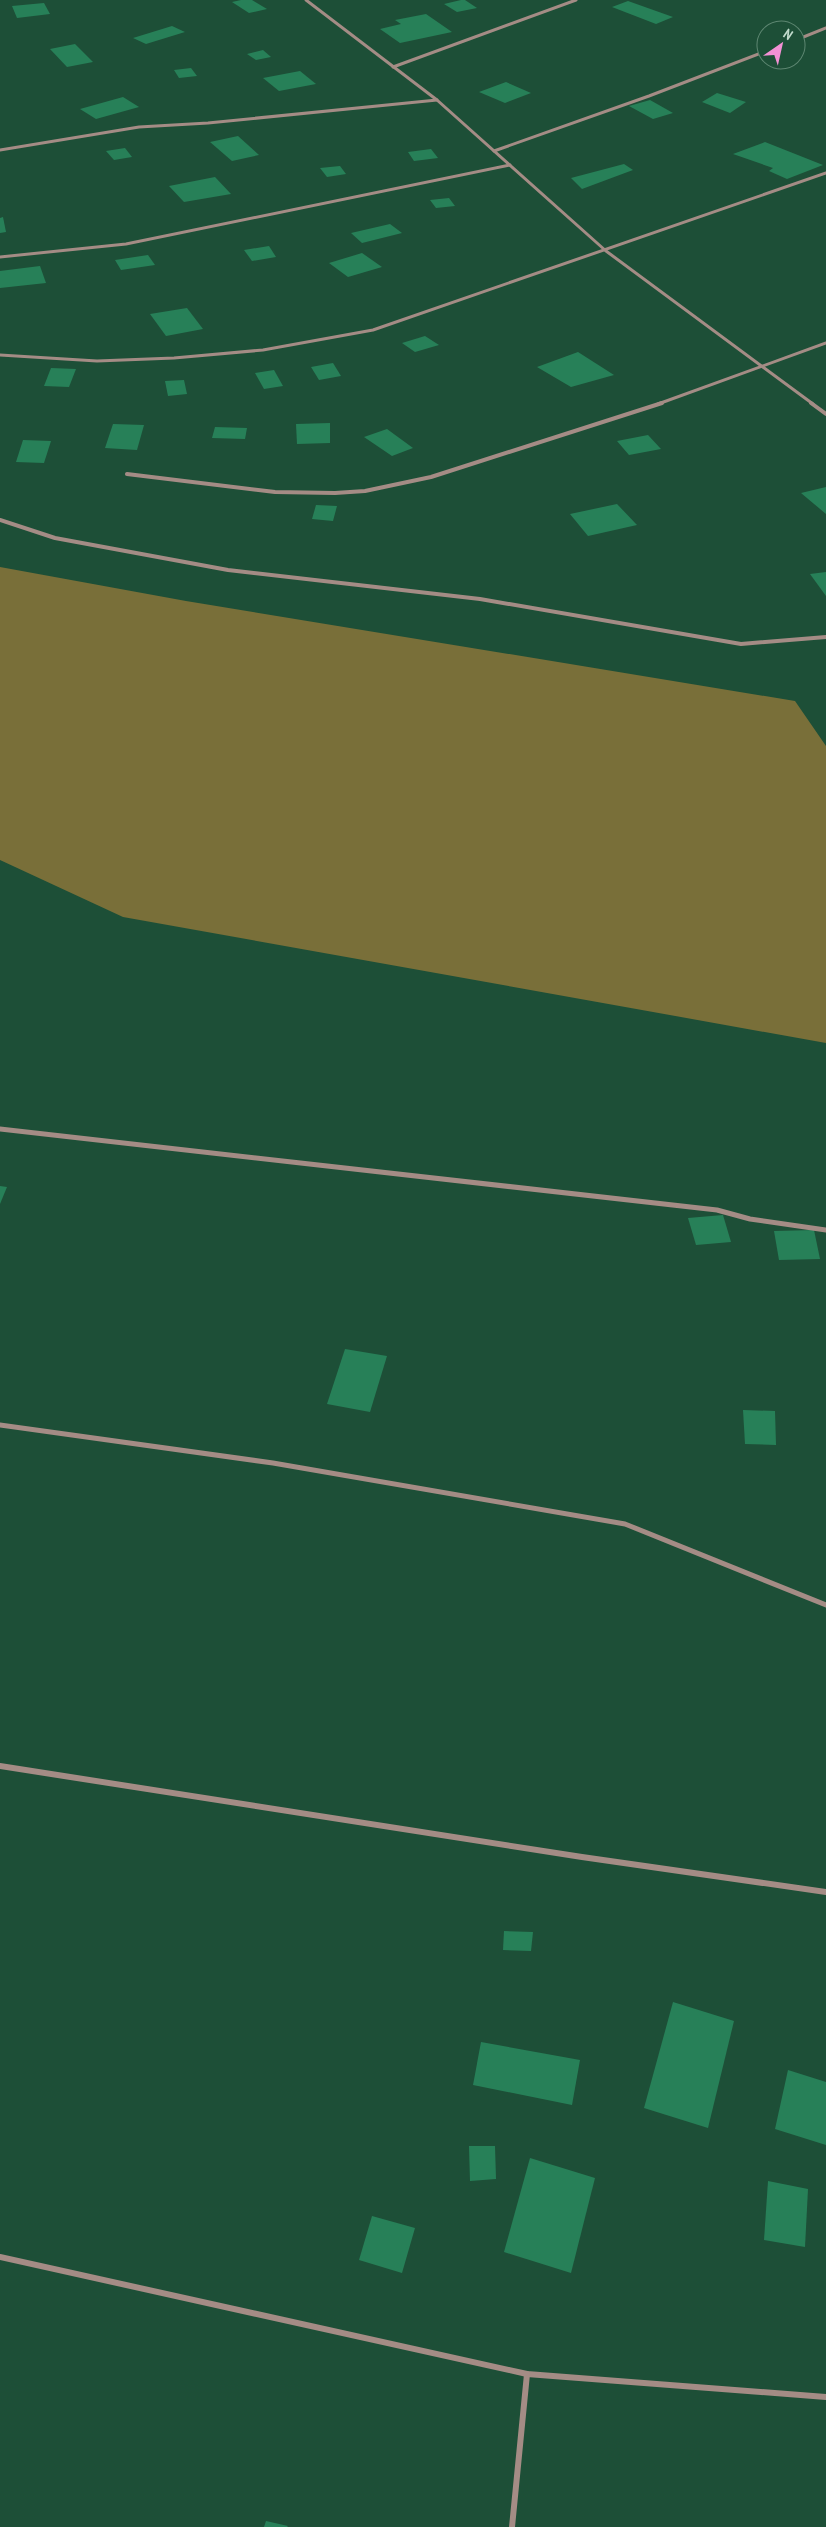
<svg xmlns="http://www.w3.org/2000/svg" width="826" height="2527" font-family="'PT Sans Narrow',sans-serif">
<style>
.green{fill:#796f39}
.building{fill:#278058}
.lines{fill:none;stroke-linecap:round;stroke-linejoin:round}
.minor-far3{stroke:#a48c85;stroke-width:3}
.minor-far2{stroke:#a48c85;stroke-width:4}
.minor-far1{stroke:#a48c85;stroke-width:5}
.minor{stroke:#a48c85;stroke-width:6}
</style>
<rect width="100%" height="100%" fill="#1d4f37"/>
<polygon class="green" points="0,567 186,601 795,701 826,746 826,1043 123,917 0,860"/>
<g class="building">
<polygon points="241,0 252,0 267,9 249,13 232,2"/>
<polygon points="461,0 465,0 477,8 457,12 444,4"/>
<polygon points="628,1 673,17 656,24 612,7"/>
<polygon points="44,3 50,14 17,18 12,6"/>
<polygon points="426,14 452,32 400,43 380,29 401,24 395,20"/>
<polygon points="172,26 185,32 146,44 133,38"/>
<polygon points="75,44 93,62 67,67 50,49"/>
<polygon points="263,50 271,57 256,60 247,54"/>
<polygon points="191,68 197,76 179,78 174,70"/>
<polygon points="300,71 316,84 279,91 263,78"/>
<polygon points="506,82 531,93 505,103 479,92"/>
<polygon points="717,93 746,102 730,113 702,102"/>
<polygon points="123,97 139,107 96,119 80,109"/>
<polygon points="650,100 673,113 653,119 629,106"/>
<polygon points="238,136 259,155 232,161 210,142"/>
<polygon points="765,142 823,165 787,179 769,171 773,168 733,154"/>
<polygon points="125,148 132,157 114,160 106,151"/>
<polygon points="431,149 438,158 414,161 408,152"/>
<polygon points="624,164 633,170 582,189 571,178"/>
<polygon points="340,166 346,174 327,177 320,168"/>
<polygon points="215,177 231,194 184,202 169,186"/>
<polygon points="449,198 455,206 436,208 430,200"/>
<polygon points="3,217 6,232 0,233 0,218"/>
<polygon points="390,224 402,233 362,243 351,233"/>
<polygon points="269,246 276,257 252,261 244,250"/>
<polygon points="362,253 382,267 348,277 329,263"/>
<polygon points="148,255 155,265 121,270 115,260"/>
<polygon points="40,266 46,283 0,288 0,271"/>
<polygon points="187,308 203,329 166,336 150,314"/>
<polygon points="425,336 439,345 415,352 402,343"/>
<polygon points="578,352 614,375 571,387 537,367"/>
<polygon points="333,363 341,376 319,380 311,367"/>
<polygon points="51,368 76,369 69,387 44,386"/>
<polygon points="274,370 283,386 264,389 255,373"/>
<polygon points="184,380 187,394 168,396 165,381"/>
<polygon points="330,423 330,443 297,444 296,424"/>
<polygon points="113,424 144,425 137,450 105,448"/>
<polygon points="215,427 247,428 245,439 212,438"/>
<polygon points="387,429 413,448 392,456 364,437"/>
<polygon points="648,435 661,449 629,455 617,441"/>
<polygon points="23,440 51,441 44,463 16,462"/>
<polygon points="826,487 826,514 801,493"/>
<polygon points="617,504 637,525 588,536 570,514"/>
<polygon points="316,505 337,506 333,521 312,519"/>
<polygon points="826,572 826,596 810,574"/>
<polygon points="0,1186 7,1187 0,1204"/>
<polygon points="723,1215 731,1242 696,1245 688,1218"/>
<polygon points="814,1230 820,1259 779,1260 774,1231"/>
<polygon points="345,1349 387,1356 370,1412 327,1404"/>
<polygon points="743,1410 775,1411 776,1445 745,1444"/>
<polygon points="504,1931 533,1932 531,1951 503,1950"/>
<polygon points="673,2002 734,2021 708,2128 644,2108"/>
<polygon points="481,2042 580,2060 572,2105 473,2085"/>
<polygon points="788,2070 826,2082 826,2145 775,2129"/>
<polygon points="469,2146 495,2146 496,2179 470,2181"/>
<polygon points="530,2158 595,2178 571,2273 504,2252"/>
<polygon points="768,2181 808,2189 805,2247 764,2240"/>
<polygon points="372,2216 415,2228 402,2273 359,2260"/>
<polygon points="266,2521 288,2526 287,2527 264,2527"/>
</g>
<g class="lines">
<g class="minor-far3">
<polyline points="306,0 437,100 606,251 813,404"/>
<polyline points="796,40 826,28"/>
<polyline points="393,67 576,0"/>
<polyline points="0,150 139,127 208,123 437,100"/>
<polyline points="494,151 649,96 766,51"/>
<polyline points="0,257 126,244 510,165"/>
<polyline points="0,355 97,361 174,358 263,350 373,330 826,173"/>
<polyline points="658,404 826,343"/>
</g>
<g class="minor-far2">
<polyline points="811,403 826,414"/>
<polyline points="127,474 275,492 335,493 365,491 431,477 662,403"/>
<polyline points="0,520 55,538 228,570 480,599 741,644 826,637"/>
</g>
<g class="minor-far1">
<polyline points="0,1129 717,1210 750,1219 826,1230"/>
<polyline points="0,1425 273,1463 625,1524 826,1605"/>
</g>
<g class="minor">
<polyline points="0,1766 582,1857 826,1892"/>
<polyline points="0,2257 527,2374 826,2397"/>
<polyline points="512,2527 527,2374"/>
</g>
</g>
<g transform="translate(781 45) rotate(34)"><circle r="24" fill="#1d4f37" stroke="#5e8772"/>
<path d="M0-4L9 19L0 12L-9 19Z" fill="#f391d5"/>
<text y="-8" font-size="14" font-weight="bold" text-anchor="middle" fill="#c0dacb">N</text>
</g>
</svg>
